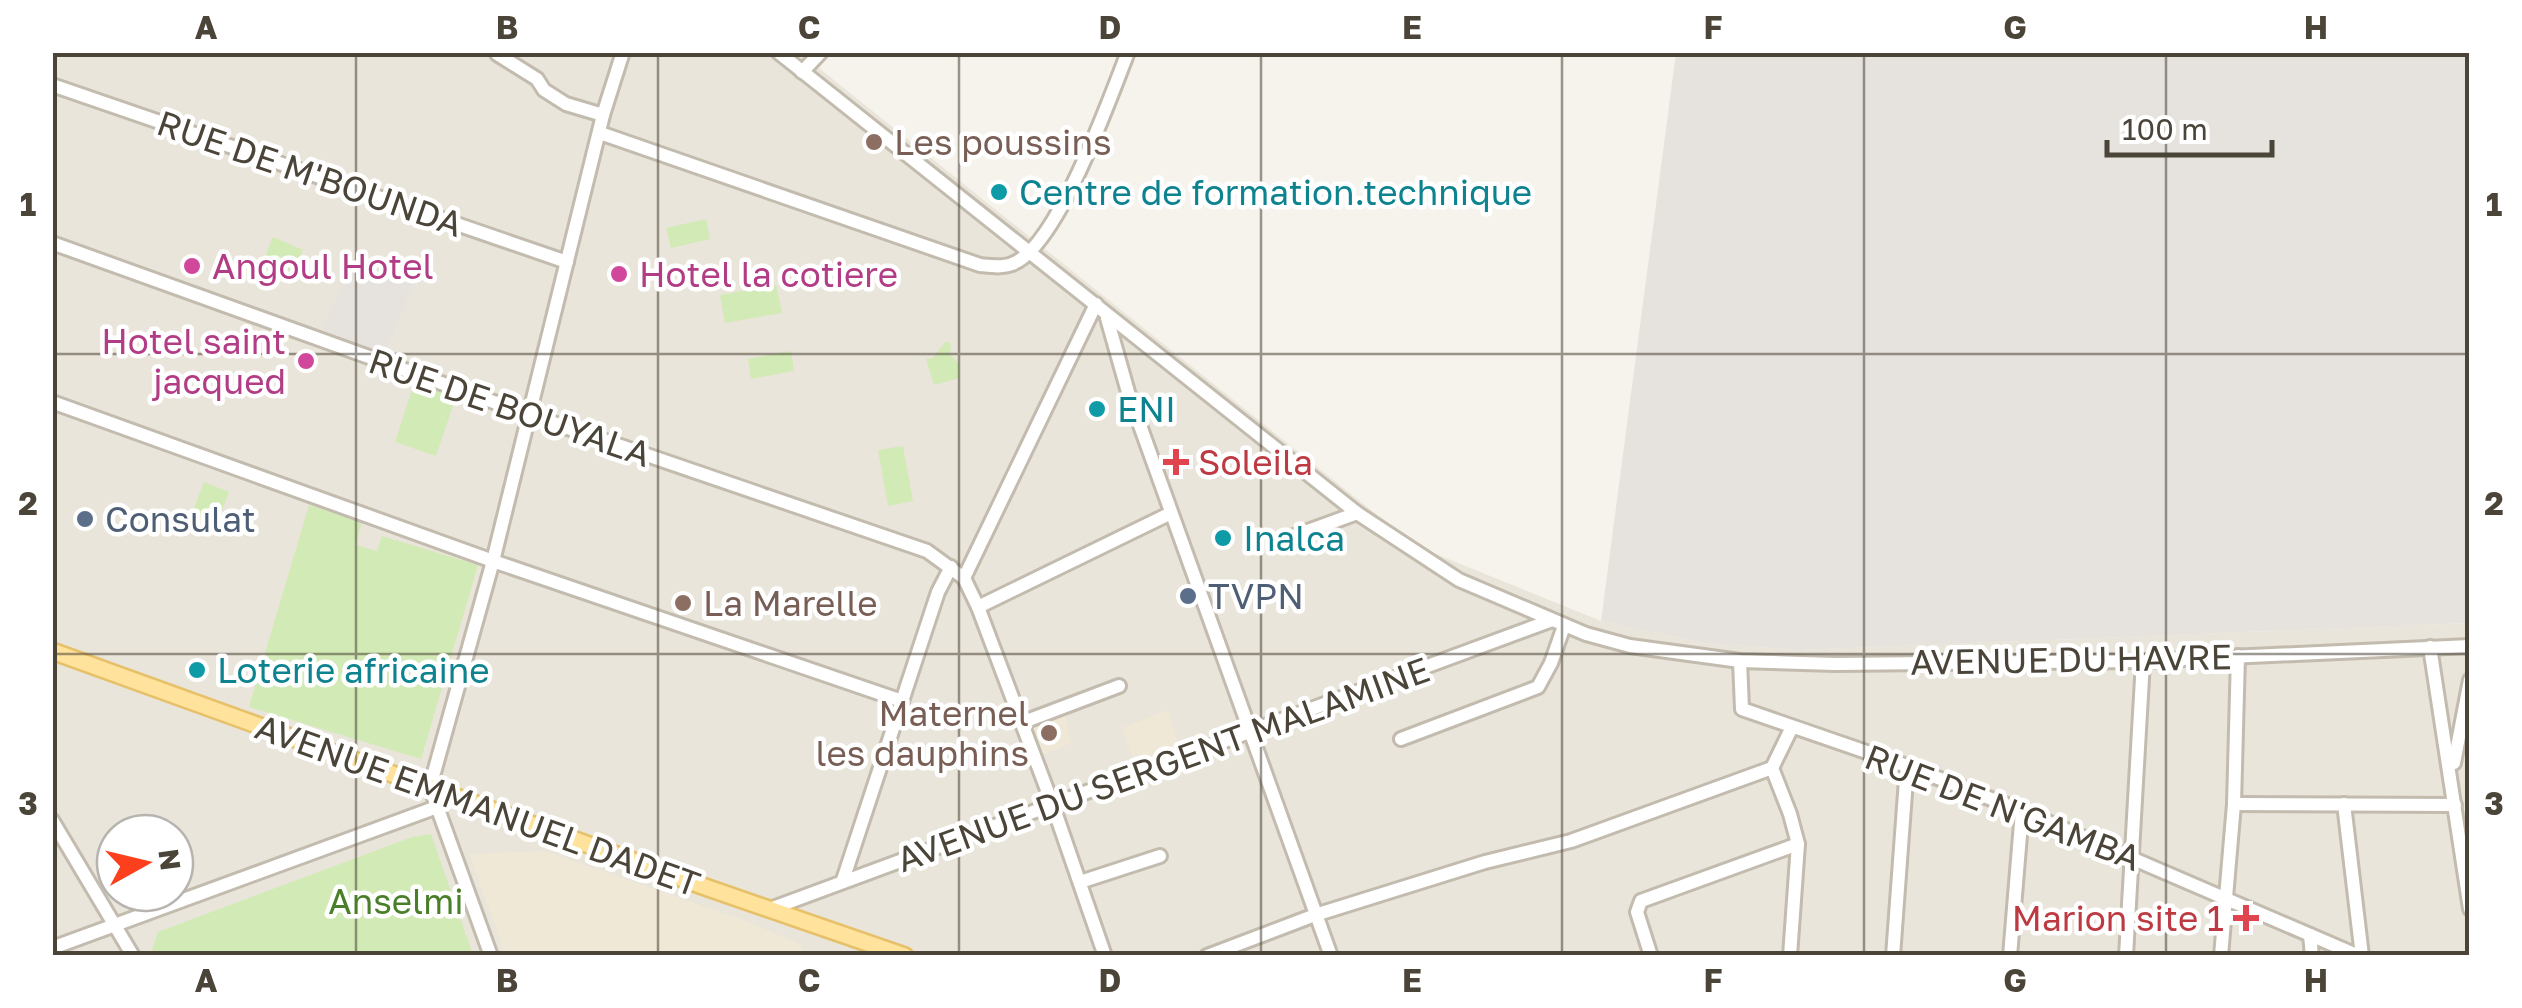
<svg xmlns="http://www.w3.org/2000/svg" width="2522" height="1008" font-family="'Golos Text',sans-serif">
<style>
.residential{fill:#eae5da;fill-rule:evenodd}
.industrial{fill:#e6e2dd}
.education{fill:#efe8d6}
.green{fill:#d2eab5}
.lines{fill:none;stroke-linecap:round;stroke-linejoin:round}
.minor-casing{stroke:#c2bbae;stroke-width:18}
.major-casing{stroke:#e6c16a;stroke-width:20}
.minor{stroke:#fff;stroke-width:12}
.major{stroke:#ffe39c;stroke-width:15}
.grid{fill:none;stroke:#4b4439;stroke-width:2.5;stroke-opacity:0.55}
.education-dot{fill:#8d6e63;stroke:#fff;stroke-width:4}
.culture-dot{fill:#0f9aa8;stroke:#fff;stroke-width:4}
.hotel-dot{fill:#d1479c;stroke:#fff;stroke-width:4}
.health-dot{fill:#e0444e;stroke:#fff;stroke-width:4}
.service-dot{fill:#5c6f8a;stroke:#fff;stroke-width:4}
.labels{text-anchor:middle;dominant-baseline:central;stroke-width:9;stroke-linejoin:round;paint-order:stroke}
.education-label{font-size:35px;fill:#785e54;stroke:#fff;text-anchor:start}
.street-label{font-size:35px;fill:#4b4439;stroke:#fff}
.culture-label{font-size:35px;fill:#0d838f;stroke:#fff;text-anchor:start}
.hotel-label{font-size:35px;fill:#b23c85;stroke:#fff;text-anchor:start}
.health-label{font-size:35px;fill:#be3a42;stroke:#fff;text-anchor:start}
.service-label{font-size:35px;fill:#4e5e75;stroke:#fff;text-anchor:start}
.park-label{font-size:35px;fill:#4a7f2a;stroke:#fff}
.neatline{fill:none;stroke:#4b4439;stroke-width:4}
.grid-label{font-size:32px;text-anchor:middle;font-weight:bold;fill:#4b4439}
</style>
<rect width="100%" height="100%" fill="#f6f3ec"/>
<path class="residential" d="M53,53H800L1416,546L1601,621L1705,643L1800,650L2469,623V955H53ZM115,833H175V893H115Z"/>
<g class="industrial">
<polygon points="1676,53 2469,53 2469,623 1800,650 1705,643 1601,621"/>
<polygon points="357,253 417,276 384,355 321,333"/>
</g>
<g class="education">
<polygon points="1168,710 1180,750 1136,767 1122,728"/>
<polygon points="1064,711 1071,743 1040,756 1025,723"/>
<polygon points="544,851 743,920 800,944 804,955 505,955 470,854"/>
</g>
<g class="green">
<polygon points="706,219 710,239 671,248 666,228"/>
<polygon points="273,237 303,250 293,272 264,259"/>
<polygon points="776,285 782,313 725,323 720,295"/>
<polygon points="946,341 951,344 950,354 959,364 959,378 934,385 926,359 933,358"/>
<polygon points="791,351 794,371 751,379 748,359"/>
<polygon points="415,380 457,394 436,456 395,442"/>
<polygon points="903,446 913,501 888,506 878,450"/>
<polygon points="204,482 229,492 217,523 192,513"/>
<polygon points="309,505 362,521 356,545 377,551 382,536 478,565 421,759 249,707"/>
<polygon points="431,834 473,955 155,956 152,950 158,932 412,837"/>
</g>
<g class="lines">
<defs>
<g id="minor">
<polyline points="778,52 1357,513 1459,580 1586,634 1630,646 1740,661 1835,664 2143,661 2470,646"/>
<polyline points="497,54 537,79 544,90 566,104 603,115"/>
<polyline points="802,72 821,52"/>
<polyline points="52,85 567,262"/>
<path d="M600,133L980,265C990,266 1002,268 1012,264C1057,248 1110,98 1128,52"/>
<polyline points="52,243 530,415 927,551 964,578 978,607 1052,803 1105,956"/>
<polyline points="1107,318 1128,392 1331,956"/>
<polyline points="52,402 493,561 902,701"/>
<polyline points="1286,539 1357,513"/>
<polyline points="964,578 1096,304"/>
<polyline points="978,607 1171,513"/>
<polyline points="2430,647 2470,909"/>
<polyline points="1740,661 1742,709 1907,766 2022,811 2359,956"/>
<polyline points="1021,723 1119,686"/>
<polyline points="1401,739 1538,687 1551,663 1564,626"/>
<polyline points="2454,763 2470,680"/>
<polyline points="1772,768 1790,814 1798,844 1790,956"/>
<polyline points="2234,804 2455,805"/>
<polyline points="2344,804 2362,956"/>
<polyline points="52,820 133,956"/>
<polyline points="843,880 938,592 951,567"/>
<polyline points="1080,882 1160,856"/>
<polyline points="773,908 1552,620"/>
<polyline points="2310,935 2312,956"/>
<polyline points="52,948 437,807"/>
<polyline points="491,956 430,787 493,561 603,115 623,52"/>
<polyline points="1207,956 1315,915 1485,862 1571,841 1772,768 1792,727"/>
<polyline points="1651,956 1637,912 1641,901 1798,844"/>
<polyline points="1893,956 1907,766"/>
<polyline points="2010,956 2022,811"/>
<polyline points="2126,956 2143,661"/>
<polyline points="2221,956 2234,804 2238,656"/>
</g>
<polyline id="major" points="52,651 708,888 905,956"/>
</defs>
<use href="#minor" class="minor-casing"/>
<use href="#major" class="major-casing"/>
<use href="#minor" class="minor"/>
<use href="#major" class="major"/>
</g>
<path class="grid" d="M356,52V956M658,52V956M959,52V956M1261,52V956M1562,52V956M1864,52V956M2166,52V956M52,354H2470M52,654H2470"/>
<g class="education-dot">
<circle cx="874" cy="142" r="10"/>
<circle cx="683" cy="603" r="10"/>
<circle cx="1049" cy="733" r="10"/>
</g>
<g class="culture-dot">
<circle cx="999" cy="192" r="10"/>
<circle cx="1097" cy="409" r="10"/>
<circle cx="1223" cy="538" r="10"/>
<circle cx="197" cy="670" r="10"/>
</g>
<g class="hotel-dot">
<circle cx="192" cy="266" r="10"/>
<circle cx="619" cy="274" r="10"/>
<circle cx="306" cy="361" r="10"/>
</g>
<g class="health-dot">
<path d="M1171 447h10v10h10v10h-10v10h-10v-10h-10v-10h10z"/>
<path d="M2241 903h10v10h10v10h-10v10h-10v-10h-10v-10h10z"/>
</g>
<g class="service-dot">
<circle cx="85" cy="519" r="10"/>
<circle cx="1188" cy="596" r="10"/>
</g>
<g class="labels">
<g class="education-label">
<text x="894" y="142">Les poussins</text>
<text x="703" y="603">La Marelle</text>
<text x="1029" y="713" text-anchor="end">Maternel<tspan x="1029" dy="40">les dauphins</tspan></text>
</g>
<g class="street-label">
<text transform="translate(310 173) rotate(19)">RUE DE M'BOUNDA</text>
<text transform="translate(510 407) rotate(19)">RUE DE BOUYALA</text>
<text transform="translate(2071 659) rotate(-1)">AVENUE DU HAVRE</text>
<text transform="translate(1163 764) rotate(-20)">AVENUE DU SERGENT MALAMINE</text>
<text transform="translate(478 805) rotate(20)">AVENUE EMMANUEL DADET</text>
<text transform="translate(2003 807) rotate(21)">RUE DE N'GAMBA</text>
</g>
<g class="culture-label">
<text x="1019" y="192">Centre de formation.technique</text>
<text x="1117" y="409">ENI</text>
<text x="1243" y="538">Inalca</text>
<text x="217" y="670">Loterie africaine</text>
</g>
<g class="hotel-label">
<text x="212" y="266">Angoul Hotel</text>
<text x="639" y="274">Hotel la cotiere</text>
<text x="286" y="341" text-anchor="end">Hotel saint<tspan x="286" dy="40">jacqued</tspan></text>
</g>
<g class="health-label">
<text x="1198" y="462">Soleila</text>
<text x="2224" y="918" text-anchor="end">Marion site 1</text>
</g>
<g class="service-label">
<text x="105" y="519">Consulat</text>
<text x="1208" y="596">TVPN</text>
</g>
<g class="park-label">
<text x="396" y="901">Anselmi</text>
</g>
</g>
<rect width="2522" height="1008" fill="none" stroke="#ffffff" stroke-width="110"/>
<g transform="translate(145 863) rotate(82)"><circle r="48" fill="#ffffff" stroke="#b7b4b0" stroke-width="2.5"/>
<path d="M0-8L18 38L0 25L-18 38Z" fill="#fc3f1d"/>
<text y="-15" font-size="28" font-weight="bold" text-anchor="middle" fill="#4b4439">N</text>
</g>
<path d="M2107 140v15h165v-15" fill="none" stroke="#4b4439" stroke-width="5"/>
<text x="2122" y="140" font-size="30" fill="#4b4439" stroke="#ffffff" stroke-width="8" paint-order="stroke">100 m</text>
<rect x="55" y="55" width="2412" height="898" class="neatline"/>
<g class="grid-label">
<text x="206" y="39">A</text>
<text x="507" y="39">B</text>
<text x="809" y="39">C</text>
<text x="1110" y="39">D</text>
<text x="1412" y="39">E</text>
<text x="1713" y="39">F</text>
<text x="2015" y="39">G</text>
<text x="2316" y="39">H</text>
<text x="28" y="216">1</text>
<text x="2494" y="216">1</text>
<text x="28" y="515">2</text>
<text x="2494" y="515">2</text>
<text x="28" y="815">3</text>
<text x="2494" y="815">3</text>
<text x="206" y="992">A</text>
<text x="507" y="992">B</text>
<text x="809" y="992">C</text>
<text x="1110" y="992">D</text>
<text x="1412" y="992">E</text>
<text x="1713" y="992">F</text>
<text x="2015" y="992">G</text>
<text x="2316" y="992">H</text>
</g>
</svg>
